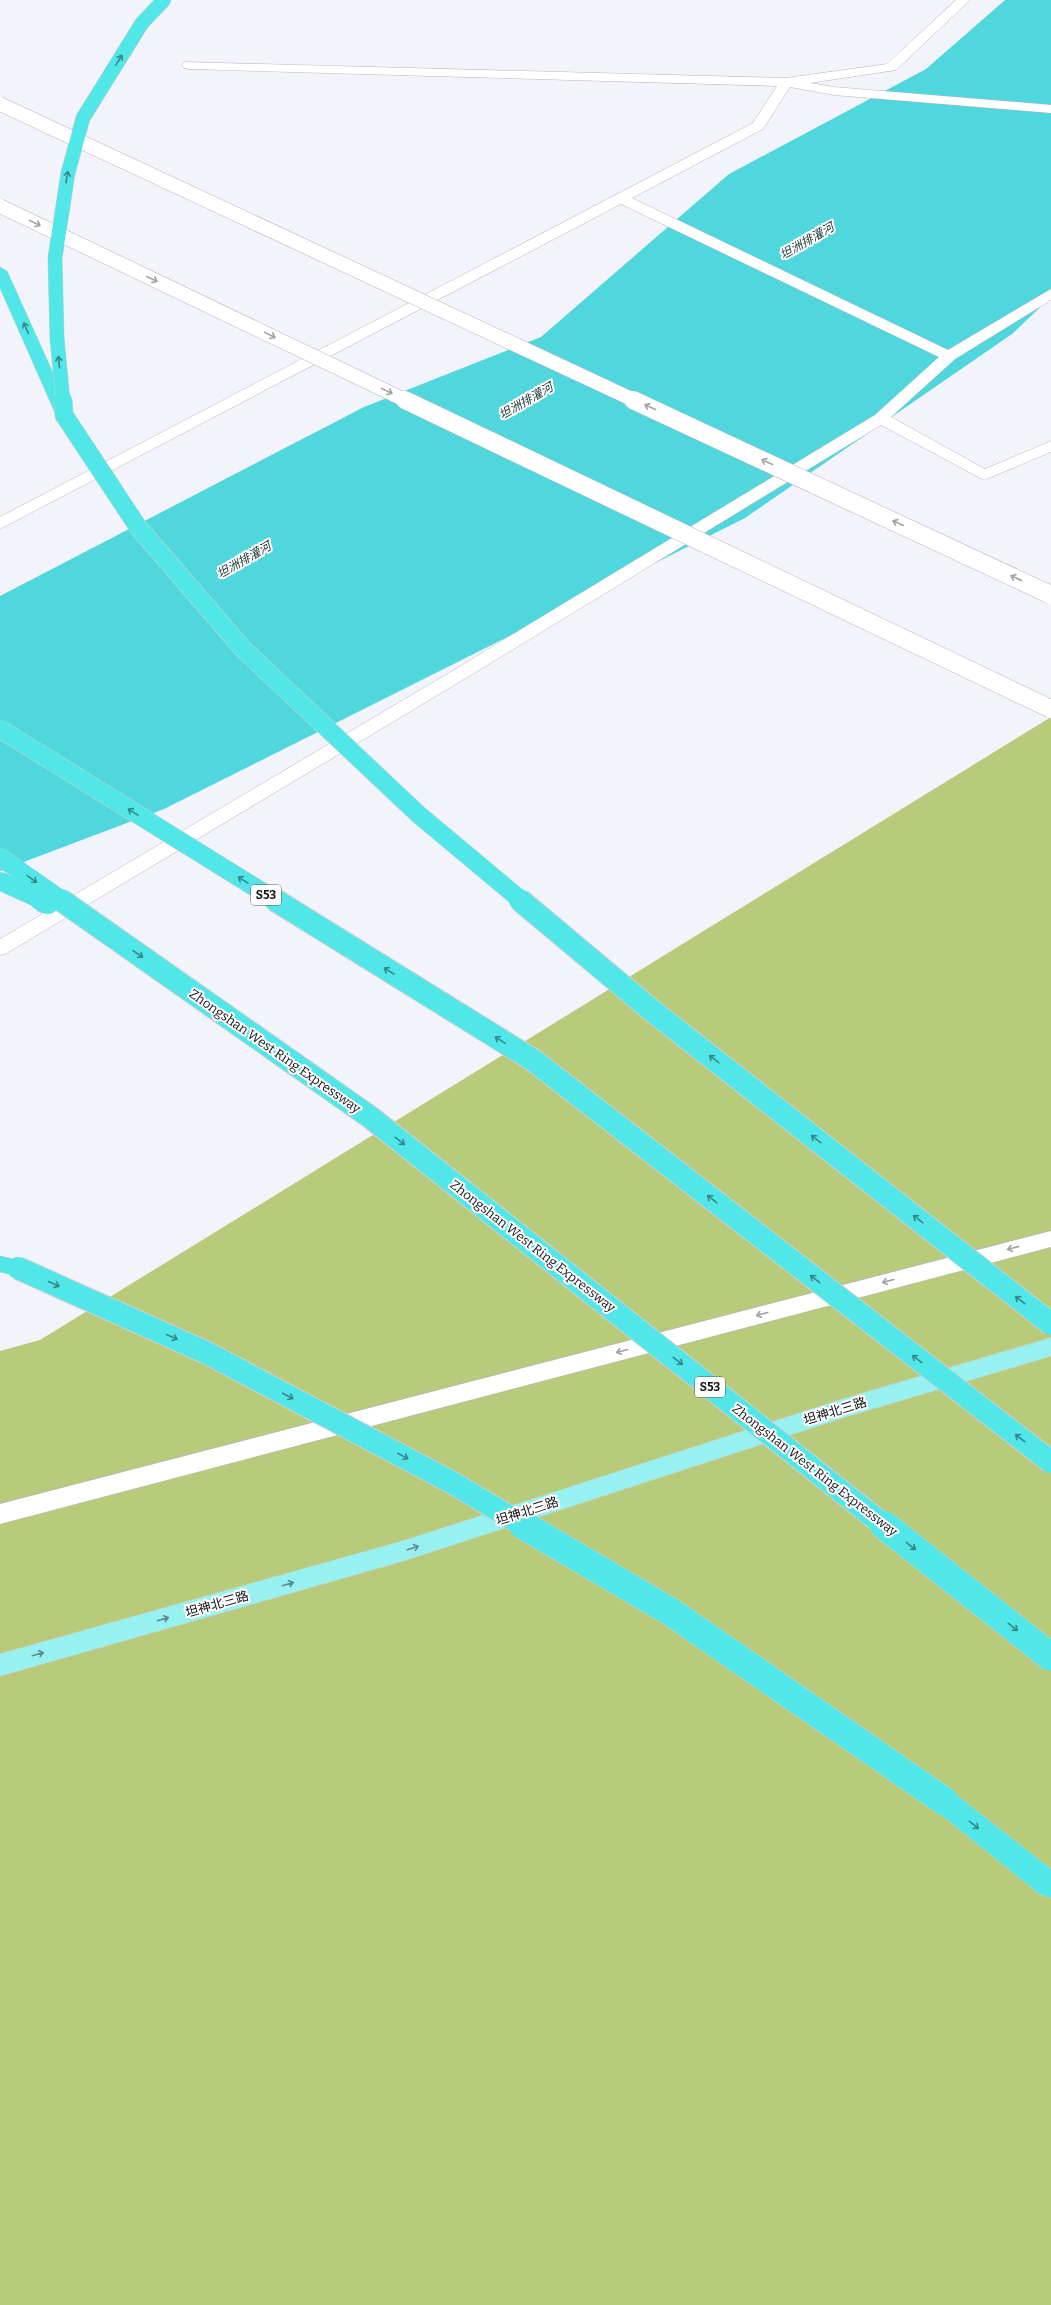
<svg xmlns="http://www.w3.org/2000/svg" width="1051" height="2305" font-family="Bitter,'Noto Sans SC',serif">
<style>
.green{fill:#b7cb7b}
.water{fill:#50d7dd}
.lines{fill:none;stroke-linecap:round;stroke-linejoin:round}
.minor-casing{stroke:#b5b5bd;stroke-width:1}
.major-casing{stroke:#d0d0d0;stroke-width:1}
.highway-casing{stroke:#d0d0d0;stroke-width:1}
.minor{fill:#fff;fill-rule:evenodd}
.major{fill:#97f1f1;fill-rule:evenodd}
.highway{fill:#51e7e8;fill-rule:evenodd}
.minor-bridge-far1-casing{stroke:#b5b5bd;stroke-width:15;stroke-linecap:butt}
.minor-bridge-casing{stroke:#b5b5bd;stroke-width:19;stroke-linecap:butt}
.highway-bridge-far3-casing{stroke:#d0d0d0;stroke-width:15;stroke-linecap:butt}
.highway-bridge-far2-casing{stroke:#d0d0d0;stroke-width:19;stroke-linecap:butt}
.highway-bridge-far1-casing{stroke:#d0d0d0;stroke-width:24;stroke-linecap:butt}
.highway-bridge-casing{stroke:#d0d0d0;stroke-width:29;stroke-linecap:butt}
.minor-bridge-far1{stroke:#fff;stroke-width:14}
.minor-bridge{stroke:#fff;stroke-width:18}
.highway-bridge-far3{stroke:#51e7e8;stroke-width:14}
.highway-bridge-far2{stroke:#51e7e8;stroke-width:18}
.highway-bridge-far1{stroke:#51e7e8;stroke-width:22}
.highway-bridge{stroke:#51e7e8;stroke-width:28}
.oneway{stroke:#358789}
.oneway2{stroke:#a0a0a1}
.oneway3{stroke:#5b8d8e}
.labels{text-anchor:middle;dominant-baseline:central;stroke-width:4;stroke-linejoin:round;paint-order:stroke}
.far-water-label{font-size:12px;font-style:italic;fill:#233a3b;stroke:#fff}
.shield{fill:#fff;stroke:#59595b;stroke-width:1}
.shield-label{font-size:12px;font-weight:bold;fill:#121215}
.street-label{font-size:13px;fill:#121215;stroke:#fff}
</style>
<rect width="100%" height="100%" fill="#f3f3fb"/>
<polygon class="green" points="1051,717 1051,2305 0,2305 0,1351 40,1340"/>
<polygon class="water" points="1005,0 1051,0 1051,297 1012,334 745,518 164,809 0,871 0,596 364,407 541,337 729,174 926,69"/>
<g class="lines">
<defs>
<g id="minor">
<polygon points="956,0 970,0 896,70 810,83 834,87 1051,105 1051,113 834,95 790,87 763,129 632,198 948,350 1051,289 1051,300 955,359 891,417 985,469 1051,441 1051,452 984,480 881,425 471,675 7,953 0,955 0,939 459,667 875,415 939,357 621,204 0,529 0,517 753,123 777,86 189,69 184,68 182,65 184,62 786,78 887,64"/>
<polygon points="1051,1231 1051,1247 0,1524 0,1504"/>
</g>
<polygon id="major" points="1051,1338 1051,1356 845,1417 403,1561 0,1676 0,1654 403,1541 843,1399"/>
<g id="highway">
<polygon points="0,267 7,271 72,415 70,418 58,418 56,415 0,288"/>
<polygon points="0,1256 26,1262 29,1268 26,1274 18,1276 0,1272"/>
<polygon points="944,1789 954,1793 1051,1869 1051,1898 1041,1895 934,1809 930,1801 934,1793"/>
</g>
</defs>
<use href="#minor" class="minor-casing"/>
<use href="#major" class="major-casing"/>
<use href="#highway" class="highway-casing"/>
<use href="#minor" class="minor"/>
<use href="#major" class="major"/>
<use href="#highway" class="highway"/>
<defs>
<g id="minor-bridge-far1">
<polyline points="0,104 636,401"/>
<polyline points="0,206 407,401"/>
</g>
<g id="minor-bridge">
<polyline points="405,400 1051,709"/>
<polyline points="633,400 1051,595"/>
</g>
<polyline id="highway-bridge-far3" points="63,401 57,338 55,258 68,173 83,118 142,23 164,0"/>
<g id="highway-bridge-far2">
<polyline points="63,400 64,415 138,527 243,649 418,814 522,901"/>
<polyline points="0,729 277,901"/>
<polyline points="0,857 63,901"/>
<polyline points="0,881 44,901"/>
</g>
<g id="highway-bridge-far1">
<polyline points="41,900 48,903"/>
<polyline points="61,900 370,1117 885,1526"/>
<polyline points="275,900 533,1060 1051,1462"/>
<polyline points="520,900 650,1009 1051,1324"/>
<polyline points="18,1268 207,1353 451,1482 525,1526"/>
</g>
<g id="highway-bridge">
<polyline points="523,1525 671,1612 944,1801"/>
<polyline points="884,1525 1051,1657"/>
</g>
</defs>
<use href="#minor-bridge-far1" class="minor-bridge-far1-casing"/>
<use href="#minor-bridge" class="minor-bridge-casing"/>
<use href="#highway-bridge-far3" class="highway-bridge-far3-casing"/>
<use href="#highway-bridge-far2" class="highway-bridge-far2-casing"/>
<use href="#highway-bridge-far1" class="highway-bridge-far1-casing"/>
<use href="#highway-bridge" class="highway-bridge-casing"/>
<use href="#minor-bridge-far1" class="minor-bridge-far1"/>
<use href="#minor-bridge" class="minor-bridge"/>
<use href="#highway-bridge-far3" class="highway-bridge-far3"/>
<use href="#highway-bridge-far2" class="highway-bridge-far2"/>
<use href="#highway-bridge-far1" class="highway-bridge-far1"/>
<use href="#highway-bridge" class="highway-bridge"/>
</g>
<defs><path id="oneway-shaft" d="M-6 0H5M1.5-3L5.5 0L1.5 3" fill="none" stroke-width="1.6" stroke-linecap="round" stroke-linejoin="round"/></defs>
<g class="oneway">
<use href="#oneway-shaft" transform="translate(119 60) rotate(-58)"/>
<use href="#oneway-shaft" transform="translate(67 177) rotate(-80)"/>
<use href="#oneway-shaft" transform="translate(26 328) rotate(-114)"/>
<use href="#oneway-shaft" transform="translate(59 362) rotate(-95)"/>
<use href="#oneway-shaft" transform="translate(133 812) rotate(-148)"/>
<use href="#oneway-shaft" transform="translate(32 879) rotate(35)"/>
<use href="#oneway-shaft" transform="translate(243 880) rotate(-148)"/>
<use href="#oneway-shaft" transform="translate(138 954) rotate(35)"/>
<use href="#oneway-shaft" transform="translate(389 971) rotate(-148)"/>
<use href="#oneway-shaft" transform="translate(500 1040) rotate(-148)"/>
<use href="#oneway-shaft" transform="translate(714 1059) rotate(-142)"/>
<use href="#oneway-shaft" transform="translate(816 1139) rotate(-142)"/>
<use href="#oneway-shaft" transform="translate(400 1141) rotate(38)"/>
<use href="#oneway-shaft" transform="translate(712 1199) rotate(-142)"/>
<use href="#oneway-shaft" transform="translate(918 1219) rotate(-142)"/>
<use href="#oneway-shaft" transform="translate(815 1279) rotate(-142)"/>
<use href="#oneway-shaft" transform="translate(54 1284) rotate(24)"/>
<use href="#oneway-shaft" transform="translate(1020 1300) rotate(-142)"/>
<use href="#oneway-shaft" transform="translate(172 1337) rotate(24)"/>
<use href="#oneway-shaft" transform="translate(917 1359) rotate(-142)"/>
<use href="#oneway-shaft" transform="translate(678 1361) rotate(38)"/>
<use href="#oneway-shaft" transform="translate(288 1396) rotate(28)"/>
<use href="#oneway-shaft" transform="translate(1020 1438) rotate(-142)"/>
<use href="#oneway-shaft" transform="translate(403 1456) rotate(28)"/>
<use href="#oneway-shaft" transform="translate(911 1546) rotate(38)"/>
<use href="#oneway-shaft" transform="translate(1013 1627) rotate(38)"/>
<use href="#oneway-shaft" transform="translate(974 1825) rotate(39)"/>
</g>
<g class="oneway2">
<use href="#oneway-shaft" transform="translate(35 223) rotate(26)"/>
<use href="#oneway-shaft" transform="translate(152 279) rotate(26)"/>
<use href="#oneway-shaft" transform="translate(270 335) rotate(26)"/>
<use href="#oneway-shaft" transform="translate(387 391) rotate(26)"/>
<use href="#oneway-shaft" transform="translate(650 407) rotate(-155)"/>
<use href="#oneway-shaft" transform="translate(767 462) rotate(-155)"/>
<use href="#oneway-shaft" transform="translate(898 523) rotate(-155)"/>
<use href="#oneway-shaft" transform="translate(1016 578) rotate(-155)"/>
<use href="#oneway-shaft" transform="translate(1013 1248) rotate(165)"/>
<use href="#oneway-shaft" transform="translate(888 1281) rotate(165)"/>
<use href="#oneway-shaft" transform="translate(762 1314) rotate(165)"/>
<use href="#oneway-shaft" transform="translate(622 1351) rotate(165)"/>
</g>
<g class="oneway3">
<use href="#oneway-shaft" transform="translate(413 1548) rotate(-18)"/>
<use href="#oneway-shaft" transform="translate(288 1584) rotate(-16)"/>
<use href="#oneway-shaft" transform="translate(163 1619) rotate(-16)"/>
<use href="#oneway-shaft" transform="translate(38 1654) rotate(-16)"/>
</g>
<g class="labels">
<g class="far-water-label">
<text transform="translate(807 241) rotate(-30)">坦洲排灌河</text>
<text transform="translate(526 401) rotate(-30)">坦洲排灌河</text>
<text transform="translate(244 560) rotate(-30)">坦洲排灌河</text>
</g>
<g class="shield">
<rect x="251" y="885" width="30" height="20" rx="3"/>
<rect x="695" y="1377" width="30" height="20" rx="3"/>
</g>
<g class="shield-label">
<text x="266" y="895">S53</text>
<text x="710" y="1387">S53</text>
</g>
<g class="street-label">
<text transform="translate(275 1051) rotate(35)">Zhongshan West Ring Expressway</text>
<text transform="translate(533 1246) rotate(38)">Zhongshan West Ring Expressway</text>
<text transform="translate(835 1411) rotate(-17)">坦神北三路</text>
<text transform="translate(815 1470) rotate(38)">Zhongshan West Ring Expressway</text>
<text transform="translate(527 1511) rotate(-18)">坦神北三路</text>
<text transform="translate(217 1604) rotate(-16)">坦神北三路</text>
</g>
</g>
</svg>
